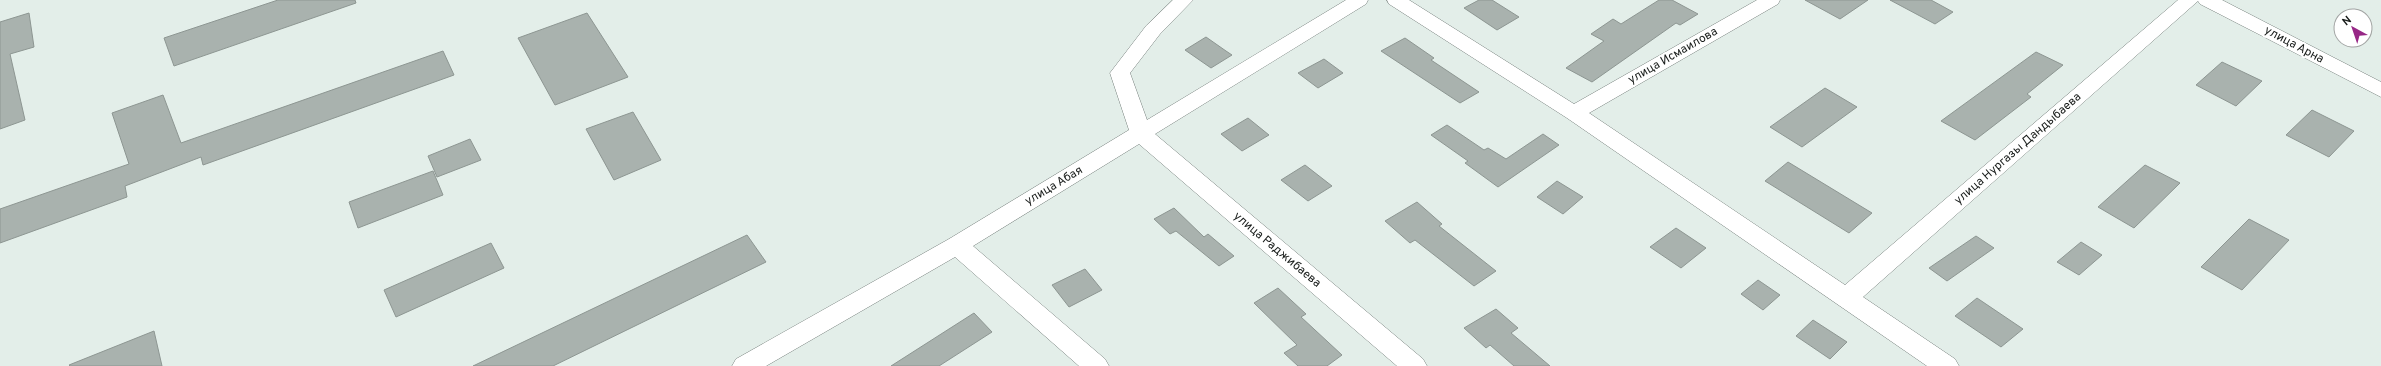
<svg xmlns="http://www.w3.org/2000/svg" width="2381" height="366" font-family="Overpass,sans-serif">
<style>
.building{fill:#a9b2ae;stroke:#8d9692}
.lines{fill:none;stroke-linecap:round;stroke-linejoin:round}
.minor-casing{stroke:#77807d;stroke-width:1}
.minor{fill:#fff;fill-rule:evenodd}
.labels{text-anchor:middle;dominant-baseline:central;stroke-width:4;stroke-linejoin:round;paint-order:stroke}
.street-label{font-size:12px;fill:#171b19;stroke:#fff}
</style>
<rect width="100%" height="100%" fill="#e3eee9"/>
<g class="building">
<polygon points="278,0 355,0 356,3 174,66 164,38"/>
<polygon points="1479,0 1492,0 1519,17 1497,30 1464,8"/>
<polygon points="1659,0 1672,0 1698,14 1680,25 1676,23 1592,82 1566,68 1604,41 1591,34 1613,19 1621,24"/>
<polygon points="1805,0 1868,0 1840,19"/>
<polygon points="1890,0 1931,0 1953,12 1935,24"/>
<polygon points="29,13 34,47 10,54 25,120 0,129 0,22"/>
<polygon points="587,13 628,77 555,105 518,38"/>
<polygon points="1206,37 1226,51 1232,55 1211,68 1185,50"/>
<polygon points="1405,38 1434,58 1431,60 1479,92 1460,103 1381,51"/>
<polygon points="443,51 454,75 203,165 201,157 125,186 127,197 0,243 0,209 129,164 112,113 163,95 181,143"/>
<polygon points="2036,52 2063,65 2027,94 2031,97 1975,140 1941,121"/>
<polygon points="1324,59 1343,73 1318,88 1298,73"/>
<polygon points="2222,62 2262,81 2236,106 2196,85"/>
<polygon points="1825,88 1857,107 1802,147 1770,127"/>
<polygon points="2312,110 2354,131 2329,157 2286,135"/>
<polygon points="633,112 661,160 614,180 586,129"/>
<polygon points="1248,118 1269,135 1242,151 1221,134"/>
<polygon points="1447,125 1484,150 1488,148 1506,159 1543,134 1559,145 1498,187 1465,163 1468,161 1431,135"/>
<polygon points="470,139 481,160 437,177 428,156"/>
<polygon points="1788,162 1872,213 1849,233 1765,181"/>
<polygon points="1305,165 1332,186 1308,201 1281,180"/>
<polygon points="2145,165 2180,183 2134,228 2098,207"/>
<polygon points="433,171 443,195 358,228 349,202"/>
<polygon points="1557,181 1583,197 1563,214 1537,197"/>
<polygon points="1417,202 1442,224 1439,226 1496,271 1474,286 1415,240 1410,243 1385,221"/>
<polygon points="1174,208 1204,237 1208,234 1234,256 1219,266 1176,231 1170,234 1154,219"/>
<polygon points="2249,219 2289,240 2242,290 2201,267"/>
<polygon points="1676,228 1706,248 1681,268 1650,247"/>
<polygon points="747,235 766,262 553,366 473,366"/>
<polygon points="1976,236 1994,248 1947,281 1929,268"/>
<polygon points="2081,242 2102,255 2079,275 2057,262"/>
<polygon points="491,243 504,268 396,317 384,290"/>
<polygon points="1085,269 1102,290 1069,307 1052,285"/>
<polygon points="1758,280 1780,295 1763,310 1741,294"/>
<polygon points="1278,288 1306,314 1301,317 1342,355 1327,366 1298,366 1284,353 1297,345 1254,303"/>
<polygon points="1977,298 2023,329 2001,347 1955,316"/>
<polygon points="1496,309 1518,328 1511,333 1550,366 1514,366 1490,345 1486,348 1464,328"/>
<polygon points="974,313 992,332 939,366 891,366"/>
<polygon points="1813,320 1847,342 1830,359 1796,336"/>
<polygon points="154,331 162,366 70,366 69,365"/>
</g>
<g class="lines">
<defs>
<g id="minor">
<polygon points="1173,0 1193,0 1160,34 1130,73 1147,120 1346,0 1368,0 1366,4 1155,134 1423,359 1427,366 1397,366 1139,144 973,246 1105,359 1109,366 1079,366 955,257 766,366 732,366 736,359 949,239 1129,130 1110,73 1146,26"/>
<polygon points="1387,0 1409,0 1574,104 1757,0 1780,0 1778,4 1589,113 1845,285 2178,0 2222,0 2381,82 2381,97 2200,4 2198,1 1863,297 1955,359 1959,366 1927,366 1567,118 1389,4"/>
</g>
</defs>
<use href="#minor" class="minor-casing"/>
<use href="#minor" class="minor"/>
</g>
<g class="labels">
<g class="street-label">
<text transform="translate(2294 45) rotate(28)">улица Арна</text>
<text transform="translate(1673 56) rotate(-30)">улица Исмаилова</text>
<text transform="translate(2018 149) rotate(-41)">улица Нургазы Дандыбаева</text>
<text transform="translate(1054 186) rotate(-31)">улица Абая</text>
<text transform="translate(1277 250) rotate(40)">улица Раджибаева</text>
</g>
</g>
<g transform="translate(2353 28) rotate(320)"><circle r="19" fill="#ffffff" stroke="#a2a4a3"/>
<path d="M0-3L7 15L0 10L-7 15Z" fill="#972786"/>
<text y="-6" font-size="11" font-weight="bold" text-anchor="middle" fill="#171b19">N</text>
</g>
</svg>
